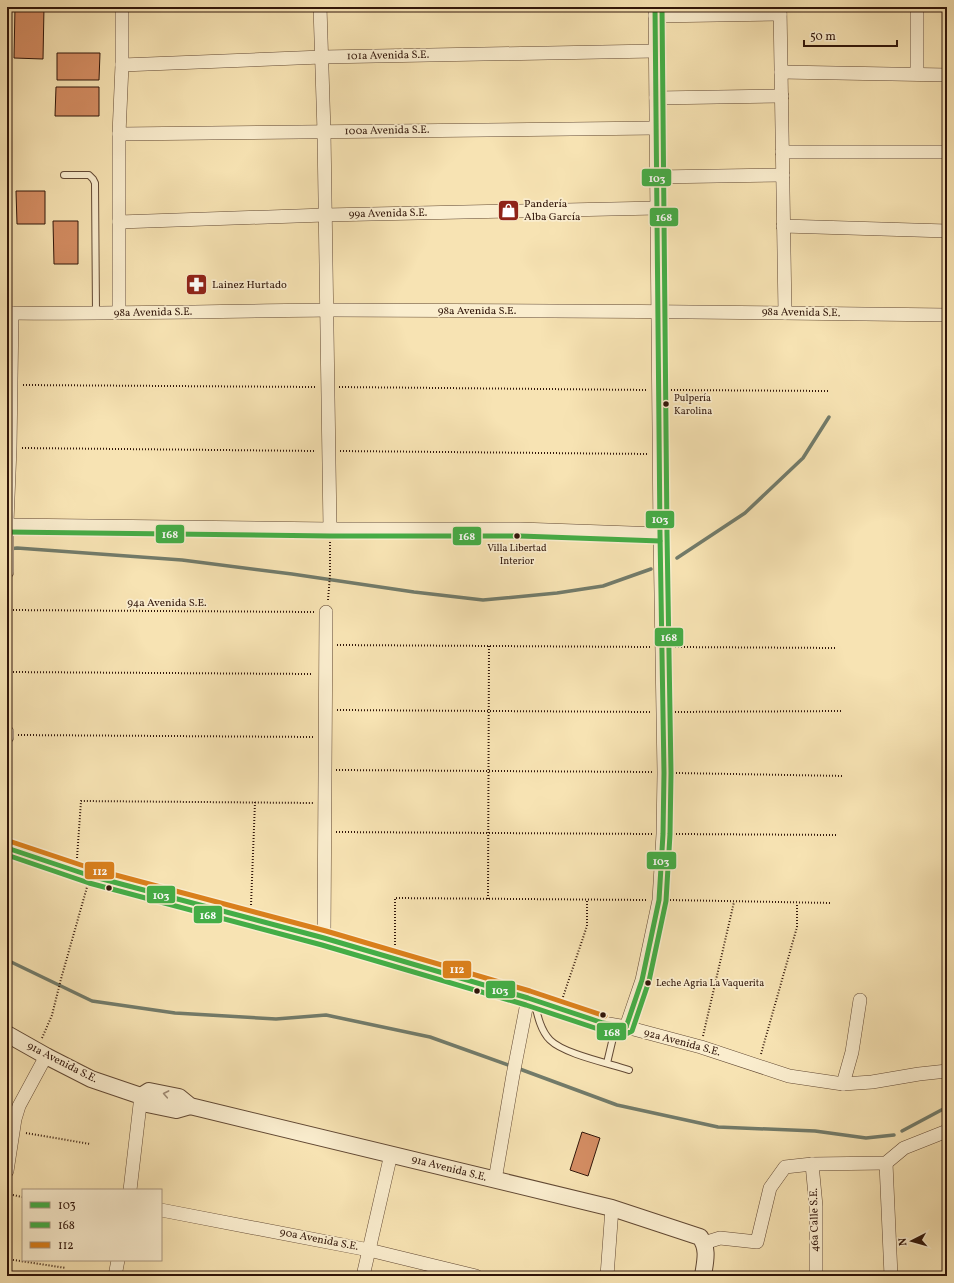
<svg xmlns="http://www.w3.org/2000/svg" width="954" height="1283" font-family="Vollkorn,serif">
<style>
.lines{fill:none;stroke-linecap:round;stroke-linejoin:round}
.stream{stroke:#727b6a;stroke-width:3.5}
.building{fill:#d48d63;stroke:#31160a}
.service-casing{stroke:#624934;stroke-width:8}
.minor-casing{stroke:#624934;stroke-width:14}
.tertiary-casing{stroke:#624934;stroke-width:18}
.path{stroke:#31160a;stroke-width:2;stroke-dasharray:1 2;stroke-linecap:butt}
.service{stroke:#faedce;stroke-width:6}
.minor{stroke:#faedce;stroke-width:13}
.tertiary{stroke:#faedce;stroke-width:16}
.bus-1-casing{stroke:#faedce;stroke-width:8}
.bus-2-casing{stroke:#faedce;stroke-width:8}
.bus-3-casing{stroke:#faedce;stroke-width:8}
.bus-1{stroke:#44ad46;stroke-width:5}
.bus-2{stroke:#44ad46;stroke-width:5}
.bus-3{stroke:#d97f1c;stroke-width:5}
.oneway{stroke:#a08c76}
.bus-dot{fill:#31160a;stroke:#faedce;stroke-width:1.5}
.labels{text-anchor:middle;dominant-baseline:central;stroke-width:3.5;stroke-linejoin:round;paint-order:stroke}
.bus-label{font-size:10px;fill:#31160a;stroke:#faedce;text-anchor:start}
.street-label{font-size:11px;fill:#31160a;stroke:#faedce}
.poi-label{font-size:11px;fill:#31160a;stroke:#faedce;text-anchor:start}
.line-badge{stroke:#faedce;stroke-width:1.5}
.badge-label{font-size:11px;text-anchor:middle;font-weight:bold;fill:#fff}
</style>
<rect width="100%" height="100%" fill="#f7e3b3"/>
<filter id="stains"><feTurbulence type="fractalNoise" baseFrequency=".005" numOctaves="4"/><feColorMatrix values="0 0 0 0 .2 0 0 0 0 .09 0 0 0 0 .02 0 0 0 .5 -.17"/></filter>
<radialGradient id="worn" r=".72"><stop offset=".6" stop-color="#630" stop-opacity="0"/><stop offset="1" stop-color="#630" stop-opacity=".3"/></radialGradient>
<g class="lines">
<g class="stream">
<polyline points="9,549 17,548 182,560 292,574 414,592 483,600 557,593 603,586 651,569"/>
<polyline points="677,558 745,513 803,458 829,417"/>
<polyline points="7,960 92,1001 175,1013 276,1019 326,1015 430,1037 511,1066"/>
<polyline points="517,1068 617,1105 718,1127 815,1131 866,1138 894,1135"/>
<polyline points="902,1131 947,1107"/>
</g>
</g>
<g class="building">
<rect x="7" y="7" width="1" height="51"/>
<polygon points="15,7 44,7 43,59 14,58"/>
<polygon points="57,53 100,53 99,80 57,80"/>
<polygon points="56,87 99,87 99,116 55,116"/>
<polygon points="16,191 45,191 45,224 17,224"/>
<polygon points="53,221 78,221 78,264 54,264"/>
<polygon points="582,1132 600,1138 588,1176 570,1170"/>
</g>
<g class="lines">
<defs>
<g id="service">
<polyline points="64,175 89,175 93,179 95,183 96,313"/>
<path d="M534,1000C537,1013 540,1030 550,1040C564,1054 608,1063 629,1070"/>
<polyline points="607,1063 616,1025"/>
</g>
<g id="minor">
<polyline points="320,7 324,132 330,529"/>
<polyline points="780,7 785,313"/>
<polyline points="655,16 780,14"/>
<polyline points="122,65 322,57 655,51"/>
<polyline points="781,72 947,75"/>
<polyline points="917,74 917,7"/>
<polyline points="656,98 782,96"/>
<polyline points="119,134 656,128"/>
<polyline points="782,152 947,152"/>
<polyline points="656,177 783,175"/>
<polyline points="119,222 325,215 657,208"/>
<polyline points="783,226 947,231"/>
<path d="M7,313C114,314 221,311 328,310C534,310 741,312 947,315"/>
<polyline points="119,313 119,134 122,65 122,7"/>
<polyline points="7,522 10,448 12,313"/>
<polyline points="7,525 330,529 520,529 660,534"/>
<polyline points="7,529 7,572"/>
<polyline points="7,732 7,737"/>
<polyline points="7,848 91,876 324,938 528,998 603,1023 626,1027 701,1047 789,1076 843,1084 872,1082 919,1074 947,1071"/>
<polyline points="324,938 326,612"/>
<polyline points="626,1027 642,980 659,900 663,834 664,773 660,534 655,7"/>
<polyline points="843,1084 852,1052 860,1000"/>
<polyline points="886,1163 891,1276"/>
<polyline points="812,1164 816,1206 816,1276"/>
<polyline points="7,1171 15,1119 19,1106 46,1056"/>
<polyline points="495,1180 513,1075 528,998"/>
<polyline points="130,1190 141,1096"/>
<polyline points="161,1210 369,1250 476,1276"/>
<polyline points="704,1243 720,1238 757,1242 770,1188 785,1167 812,1164 886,1163 904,1148 947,1131"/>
<polyline points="115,1276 118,1260"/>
<polyline points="363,1276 391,1154"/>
<polyline points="607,1276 612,1208"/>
</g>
<g id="tertiary">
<polyline points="7,1034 46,1056 91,1079 141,1096 147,1104 176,1110 190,1106"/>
<path d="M141,1096L149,1091L179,1097L190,1106L612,1208L700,1237C709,1249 705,1262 703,1276"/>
</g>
</defs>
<use href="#service" class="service-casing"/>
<use href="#minor" class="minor-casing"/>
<use href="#tertiary" class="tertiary-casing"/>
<g class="path">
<polyline points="23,385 315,387"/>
<polyline points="339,387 647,390"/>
<polyline points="671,390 828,391"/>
<polyline points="22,448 316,451"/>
<polyline points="340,451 648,454"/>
<polyline points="328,600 330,575 330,540"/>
<polyline points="7,610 314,612"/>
<polyline points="337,645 651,647"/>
<polyline points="675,647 837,648"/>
<polyline points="7,672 313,674"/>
<polyline points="337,710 650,712"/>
<polyline points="675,712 842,711"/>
<polyline points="18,735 314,737"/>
<polyline points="336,770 652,772"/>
<polyline points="676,773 844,776"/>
<polyline points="336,832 652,834"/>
<polyline points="676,834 837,835"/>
<polyline points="77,858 81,801 313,803"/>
<polyline points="488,899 489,646"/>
<polyline points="670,900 831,903"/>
<polyline points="251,905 255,802"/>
<polyline points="395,945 395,898 646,900"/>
<polyline points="563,997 587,926 587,899"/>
<polyline points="703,1036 734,902"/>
<polyline points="42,1038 52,1015 61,979 87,887"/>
<polyline points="761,1054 797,927 797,903"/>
<polyline points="26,1133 90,1144"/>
<polyline points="7,1194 23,1197"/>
<polyline points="7,1259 66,1268"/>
</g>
<use href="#service" class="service"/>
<use href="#minor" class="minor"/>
<use href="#tertiary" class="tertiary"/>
<defs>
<g id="bus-1">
<polyline points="7,848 91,876 324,938 528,998 603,1023 626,1027"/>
<polyline points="626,1027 642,980 659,900 663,834 664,773 660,534 655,7"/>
</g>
<g id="bus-2">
<polyline points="7,532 330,536 520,536 660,541"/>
<polyline points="7,855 89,883 322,945 526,1005 601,1030 626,1034 632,1031 649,981 666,901 670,834 671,773 667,534 662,7"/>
</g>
<polyline id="bus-3" points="9,841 93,869 326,931 530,991 605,1016"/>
</defs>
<use href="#bus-1" class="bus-1-casing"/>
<use href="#bus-2" class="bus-2-casing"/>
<use href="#bus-3" class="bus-3-casing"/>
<use href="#bus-1" class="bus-1"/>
<use href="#bus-2" class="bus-2"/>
<use href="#bus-3" class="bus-3"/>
</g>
<defs><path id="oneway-chevron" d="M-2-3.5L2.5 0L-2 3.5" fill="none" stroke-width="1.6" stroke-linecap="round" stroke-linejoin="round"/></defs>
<use class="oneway" href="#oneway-chevron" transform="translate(166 1094) rotate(-169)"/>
<defs>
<symbol id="shop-square" viewBox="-11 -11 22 22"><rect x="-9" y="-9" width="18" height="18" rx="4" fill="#8f2418" stroke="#faedce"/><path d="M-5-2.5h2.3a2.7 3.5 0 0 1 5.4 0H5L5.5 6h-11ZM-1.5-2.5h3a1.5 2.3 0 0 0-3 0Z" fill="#fff"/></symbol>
<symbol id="pharmacy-square" viewBox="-11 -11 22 22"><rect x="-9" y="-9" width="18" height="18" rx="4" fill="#8f2418" stroke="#faedce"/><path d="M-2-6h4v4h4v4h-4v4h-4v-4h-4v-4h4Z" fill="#fff"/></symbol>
</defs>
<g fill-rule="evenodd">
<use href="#shop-square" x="496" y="198" width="25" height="25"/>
<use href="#pharmacy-square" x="184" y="272" width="25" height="25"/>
</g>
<g class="bus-dot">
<circle cx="666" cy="404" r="3.5"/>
<circle cx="517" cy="536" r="3.5"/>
<circle cx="109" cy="888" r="3.5"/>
<circle cx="648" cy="983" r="3.5"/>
<circle cx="477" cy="991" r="3.5"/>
<circle cx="603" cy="1015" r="3.5"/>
</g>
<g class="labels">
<g class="bus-label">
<text x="674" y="398">Pulpería<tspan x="674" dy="13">Karolina</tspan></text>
<text x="517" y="548" text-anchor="middle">Villa Libertad<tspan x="517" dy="13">Interior</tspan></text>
<text x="656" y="983">Leche Agria La Vaquerita</text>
</g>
<g class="street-label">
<text transform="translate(388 56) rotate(-1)">101a Avenida S.E.</text>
<text transform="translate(387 131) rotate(-1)">100a Avenida S.E.</text>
<text transform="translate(388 214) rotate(-1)">99a Avenida S.E.</text>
<text x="477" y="311">98a Avenida S.E.</text>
<text transform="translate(153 313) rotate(-1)">98a Avenida S.E.</text>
<text transform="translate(801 313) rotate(1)">98a Avenida S.E.</text>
<text x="167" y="603">94a Avenida S.E.</text>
<text transform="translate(682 1043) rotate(15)">92a Avenida S.E.</text>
<text transform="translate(62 1063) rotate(27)">91a Avenida S.E.</text>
<text transform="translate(449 1169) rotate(14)">91a Avenida S.E.</text>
<text transform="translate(815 1220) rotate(-91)">46a Calle S.E.</text>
<text transform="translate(319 1240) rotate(11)">90a Avenida S.E.</text>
</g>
<g class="poi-label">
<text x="524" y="204">Pandería<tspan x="524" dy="13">Alba García</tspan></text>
<text x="212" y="285">Lainez Hurtado</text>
</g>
</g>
<g class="line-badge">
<rect x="641" y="168" width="31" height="19" rx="4" fill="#44ad46"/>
<rect x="649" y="207" width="30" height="20" rx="4" fill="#44ad46"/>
<rect x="645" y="510" width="30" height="19" rx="4" fill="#44ad46"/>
<rect x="155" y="524" width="30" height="20" rx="4" fill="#44ad46"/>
<rect x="452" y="526" width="30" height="20" rx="4" fill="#44ad46"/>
<rect x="654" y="627" width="30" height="20" rx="4" fill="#44ad46"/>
<rect x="646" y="851" width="31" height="19" rx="4" fill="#44ad46"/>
<rect x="84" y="861" width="31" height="19" rx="4" fill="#d97f1c"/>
<rect x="146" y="885" width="30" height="19" rx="4" fill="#44ad46"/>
<rect x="193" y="905" width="30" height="19" rx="4" fill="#44ad46"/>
<rect x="442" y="960" width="30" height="19" rx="4" fill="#d97f1c"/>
<rect x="485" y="980" width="31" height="19" rx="4" fill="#44ad46"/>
<rect x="596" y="1022" width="31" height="19" rx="4" fill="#44ad46"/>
</g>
<g class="badge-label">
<text x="657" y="182">103</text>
<text x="664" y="221">168</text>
<text x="660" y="523">103</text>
<text x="170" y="538">168</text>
<text x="467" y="540">168</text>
<text x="669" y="641">168</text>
<text x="661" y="865">103</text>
<text x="100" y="875">112</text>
<text x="161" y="899">103</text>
<text x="208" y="919">168</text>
<text x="457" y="973">112</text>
<text x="500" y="994">103</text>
<text x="612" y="1036">168</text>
</g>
<rect width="954" height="1283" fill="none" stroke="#f7e3b3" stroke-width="24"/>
<rect x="8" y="8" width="938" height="1267" fill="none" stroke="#31160a" stroke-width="2"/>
<rect x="12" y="12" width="930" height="1259" fill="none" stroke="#31160a"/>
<rect x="22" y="1189" width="140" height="72" fill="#faedce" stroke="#aa9780"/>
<rect x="30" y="1202" width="20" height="6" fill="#44ad46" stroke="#aa9780"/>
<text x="58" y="1209" font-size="12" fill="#31160a">103</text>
<rect x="30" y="1222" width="20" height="6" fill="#44ad46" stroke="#aa9780"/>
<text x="58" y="1229" font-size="12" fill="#31160a">168</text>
<rect x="30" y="1242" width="20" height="6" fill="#d97f1c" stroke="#aa9780"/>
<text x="58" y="1249" font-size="12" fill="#31160a">112</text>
<g transform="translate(912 1241) rotate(264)" stroke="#faedce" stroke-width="3" paint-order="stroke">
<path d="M0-3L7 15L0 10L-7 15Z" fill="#31160a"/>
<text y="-6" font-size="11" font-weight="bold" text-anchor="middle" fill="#31160a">N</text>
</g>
<path d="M804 40v6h93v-6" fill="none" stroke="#31160a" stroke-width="2"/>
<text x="810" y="40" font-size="12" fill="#31160a" stroke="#faedce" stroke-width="3" paint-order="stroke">50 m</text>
<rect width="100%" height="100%" filter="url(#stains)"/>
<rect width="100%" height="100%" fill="url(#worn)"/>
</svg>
